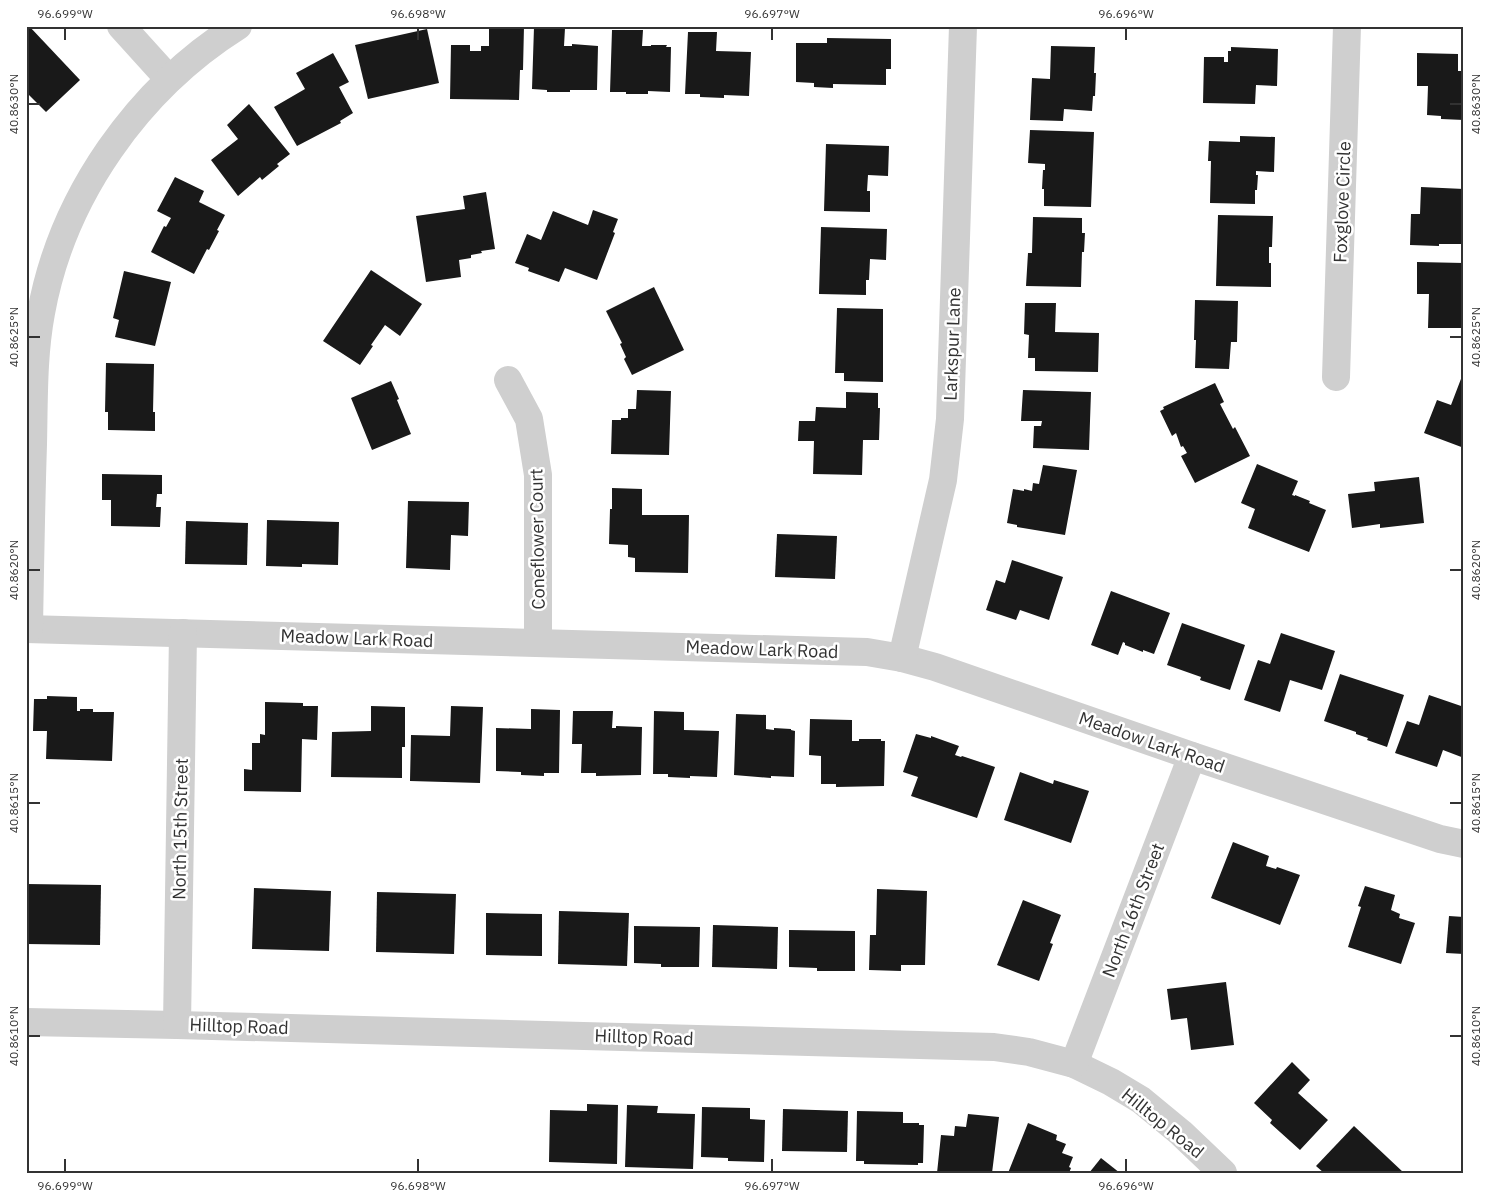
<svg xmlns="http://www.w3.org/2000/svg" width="1490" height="1199" font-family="'IBM Plex Sans',sans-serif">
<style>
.building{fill:#191919}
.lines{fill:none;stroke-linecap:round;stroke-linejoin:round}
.minor{stroke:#cfcfcf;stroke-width:28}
.ticks{fill:none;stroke:#323232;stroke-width:2}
.labels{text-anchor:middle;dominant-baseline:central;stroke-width:5;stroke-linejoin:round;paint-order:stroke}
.street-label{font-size:18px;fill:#323232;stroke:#fff}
.neatline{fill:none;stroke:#323232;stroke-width:2}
.ticks-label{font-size:12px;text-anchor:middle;fill:#323232}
</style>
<rect width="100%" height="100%" fill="#fff"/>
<g class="building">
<polygon points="26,26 29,26 80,80 46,112 26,92"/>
<polygon points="489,26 524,26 523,70 520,70 519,100 450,99 451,45 470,45 470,51 481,51 481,46 489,46"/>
<polygon points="534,27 565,28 564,46 572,46 572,44 598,46 597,90 570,90 570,92 547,92 547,90 532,89"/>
<polygon points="427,29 439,83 368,99 355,45"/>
<polygon points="612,30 643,30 642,46 651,46 651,45 667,45 666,47 671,47 670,92 648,91 648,94 626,94 626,92 610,92"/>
<polygon points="688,32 717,32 716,51 751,52 749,96 724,95 724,98 700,97 700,94 685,94"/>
<polygon points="827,38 891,39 891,69 886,69 886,85 833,84 833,88 814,87 814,83 796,82 796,43 827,43"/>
<polygon points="1051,46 1095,47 1094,73 1096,73 1095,96 1093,96 1092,111 1064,109 1063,121 1030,120 1032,78 1050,79"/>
<polygon points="1231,47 1278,49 1277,86 1256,85 1255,104 1203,103 1204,57 1224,57 1224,62 1228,62 1228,51 1231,51"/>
<polygon points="333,53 349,82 339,87 353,113 340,121 341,123 297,146 274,107 305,89 296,73"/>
<polygon points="1417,53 1458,54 1458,71 1464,71 1464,120 1441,119 1441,116 1427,115 1428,86 1417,86"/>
<polygon points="249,104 290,154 277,164 279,166 262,180 260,177 238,196 211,160 238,139 227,125"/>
<polygon points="1030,130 1094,132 1091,207 1044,206 1044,189 1042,189 1043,170 1045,170 1045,164 1028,163"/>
<polygon points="1240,136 1275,137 1274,172 1256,171 1256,175 1258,175 1257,190 1255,190 1255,204 1210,203 1211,161 1208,161 1209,141 1240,142"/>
<polygon points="826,144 889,146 888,176 868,175 867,191 870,191 870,212 824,211"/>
<polygon points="175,177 204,191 199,202 225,215 217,230 219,231 209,250 207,249 194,274 151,252 164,226 166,227 171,218 157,211"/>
<polygon points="1421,187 1464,189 1464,244 1439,244 1439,246 1410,245 1411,214 1420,214"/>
<polygon points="486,192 495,249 481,251 482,253 471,255 471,258 459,260 461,277 426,282 416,216 465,209 463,196"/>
<polygon points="593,210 618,219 613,232 615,233 597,280 565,268 559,282 528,271 529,268 515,263 527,234 541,240 553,211 588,225"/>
<polygon points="1218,215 1273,216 1272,247 1269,247 1269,263 1271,263 1271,287 1216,286"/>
<polygon points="1033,217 1082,218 1082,233 1085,233 1084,252 1082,252 1081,287 1026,286 1028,253 1032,253"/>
<polygon points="821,227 887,229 886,260 870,259 869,280 866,280 866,295 819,294"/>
<polygon points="1417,262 1464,263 1464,328 1428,328 1429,294 1417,294"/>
<polygon points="371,270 422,304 400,336 385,325 371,345 373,346 360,365 323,341"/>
<polygon points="124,271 171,282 155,346 115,337 119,320 113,318"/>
<polygon points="654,287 684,350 632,375 624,359 626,357 620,344 622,343 606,311"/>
<polygon points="1195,300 1238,301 1237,342 1231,342 1229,369 1195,368 1196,340 1194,340"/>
<polygon points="1025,303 1056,303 1055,332 1099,333 1098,372 1035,371 1035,358 1028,358 1029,335 1024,334"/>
<polygon points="837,308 883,309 883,382 844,381 844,373 835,373"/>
<polygon points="106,363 154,364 153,412 155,412 155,431 108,430 108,412 105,412"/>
<polygon points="1464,371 1464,448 1424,433 1437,400 1451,405"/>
<polygon points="391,381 399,399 397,400 411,434 372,450 351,398"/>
<polygon points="1215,383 1224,402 1220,404 1233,429 1235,427 1250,456 1195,483 1181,456 1187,453 1183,446 1181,447 1176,433 1172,436 1160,411 1164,409 1163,407"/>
<polygon points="637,390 671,391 669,455 611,454 612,420 621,420 621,418 628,418 628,409 636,409"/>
<polygon points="1023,390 1091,392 1089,450 1033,448 1034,426 1041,426 1042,421 1021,421"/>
<polygon points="846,392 878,393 878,408 880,408 879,440 863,440 862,475 813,474 814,441 798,441 799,421 815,421 816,407 846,408"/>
<polygon points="1257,464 1298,481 1292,495 1295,496 1295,495 1310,501 1309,503 1326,510 1309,552 1248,528 1255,509 1241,503"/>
<polygon points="1043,465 1077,470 1065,535 1017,527 1017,525 1007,523 1013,489 1024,491 1024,489 1032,491 1033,483 1039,484"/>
<polygon points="102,474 162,475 162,494 157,494 156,507 161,507 160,527 111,526 111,500 102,500"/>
<polygon points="1419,477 1424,523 1380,528 1380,524 1352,528 1348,494 1375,491 1374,482"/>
<polygon points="612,488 642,489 642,515 689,515 688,573 635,572 635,558 628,557 628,545 609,544 610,509 612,509"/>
<polygon points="408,501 469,502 468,536 451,535 450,570 406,568"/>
<polygon points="267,520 339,522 338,565 302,564 302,567 266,566"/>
<polygon points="186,521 248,523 247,565 185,564"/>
<polygon points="777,534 837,536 835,579 775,577"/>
<polygon points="1012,560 1063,577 1049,620 1020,610 1016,620 986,610 996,580 1005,583"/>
<polygon points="1111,591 1170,613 1154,654 1143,650 1143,652 1125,645 1125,643 1123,642 1118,655 1091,645"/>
<polygon points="1182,623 1245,645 1230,690 1200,680 1201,677 1167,665"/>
<polygon points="1281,633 1335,651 1322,690 1290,680 1280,712 1244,700 1258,660 1270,664"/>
<polygon points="1340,674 1404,695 1387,747 1367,740 1368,738 1356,734 1356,732 1324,721"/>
<polygon points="1429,695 1464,707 1464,758 1443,750 1437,767 1395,753 1407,721 1419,725"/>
<polygon points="47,696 77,697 77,711 80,711 80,709 93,709 93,712 114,712 112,761 46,759 47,731 33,731 34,699 47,699"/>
<polygon points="265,702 303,703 303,706 318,706 317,740 302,739 301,792 244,791 244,769 252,770 252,743 260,743 260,734 265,735"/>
<polygon points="371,706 405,707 405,747 402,747 402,778 331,777 332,732 371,731"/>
<polygon points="451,706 483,707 480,783 410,781 411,735 450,736"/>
<polygon points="531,709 560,710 559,773 544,773 544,776 521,775 521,772 496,771 496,728 531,729"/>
<polygon points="573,711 613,711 612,728 616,728 616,726 642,727 641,775 596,776 596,773 581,773 582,744 572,744"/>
<polygon points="654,711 684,712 684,730 719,731 717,777 690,776 690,778 668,777 668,774 653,774"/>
<polygon points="736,714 766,715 766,729 774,730 774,728 791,729 791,730 795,731 794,777 771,776 771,778 734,775"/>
<polygon points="810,719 852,720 852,741 859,741 859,739 881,739 881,741 885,741 884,786 836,787 836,784 821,784 821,756 809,755"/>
<polygon points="916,734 931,738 931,736 959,746 955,755 961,757 962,756 995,767 977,818 911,796 918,777 903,772"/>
<polygon points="1020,772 1053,784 1054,780 1089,791 1071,843 1004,820"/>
<polygon points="1233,842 1269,856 1266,866 1276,869 1277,867 1300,875 1280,925 1211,898"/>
<polygon points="26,884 101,885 100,945 26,944"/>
<polygon points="1365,886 1395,895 1391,910 1400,914 1399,918 1415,923 1401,964 1348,947 1361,907 1358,906"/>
<polygon points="254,888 331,891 329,951 252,949"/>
<polygon points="877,889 927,891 925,965 901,965 901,971 869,970 870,935 876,935"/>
<polygon points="377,892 456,894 454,954 376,952"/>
<polygon points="1023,900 1061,915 1050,943 1053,944 1039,981 997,965"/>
<polygon points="559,911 629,913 627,966 558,964"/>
<polygon points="486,913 542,914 542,956 486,955"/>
<polygon points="1449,916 1464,917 1464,954 1446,953"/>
<polygon points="713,925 778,927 777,969 712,967"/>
<polygon points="634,926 700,927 699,967 661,967 661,964 634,963"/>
<polygon points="789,930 855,931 855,971 817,971 817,968 789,967"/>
<polygon points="1226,982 1234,1045 1191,1050 1187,1018 1171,1020 1167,989"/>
<polygon points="1292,1062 1310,1080 1298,1093 1328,1120 1300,1150 1270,1123 1272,1120 1254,1103"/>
<polygon points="587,1104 618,1105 617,1164 549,1162 550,1110 587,1111"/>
<polygon points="627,1105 658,1106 657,1113 695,1114 693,1169 625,1167"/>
<polygon points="702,1107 750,1108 750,1119 765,1120 764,1162 728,1161 728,1158 701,1157"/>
<polygon points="783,1109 848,1111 847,1152 782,1151"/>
<polygon points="857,1111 903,1112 903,1123 919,1123 919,1125 924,1125 923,1163 918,1163 918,1165 864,1164 864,1161 856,1161"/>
<polygon points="968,1114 999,1117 992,1173 937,1173 941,1135 954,1136 955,1126 966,1127"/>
<polygon points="1028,1123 1057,1135 1056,1140 1066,1144 1062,1153 1073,1157 1069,1167 1071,1168 1069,1173 1008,1173"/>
<polygon points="1354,1126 1404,1173 1324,1173 1316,1166"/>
<polygon points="1101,1158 1120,1173 1089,1173"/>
</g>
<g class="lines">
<g class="minor">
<polyline points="121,26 169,79"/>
<polyline points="1336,377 1347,26"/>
<polyline points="508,380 529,419 538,475 538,643"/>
<polyline points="26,629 867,652 902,658 935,667 1192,756 1440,839 1464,844"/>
<path d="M29,629C30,568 31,506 33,444C34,400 33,356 41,313C62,196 138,89 238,26"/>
<polyline points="902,658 943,480 950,419 963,26"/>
<polyline points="26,1022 177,1025 994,1047 1029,1052 1074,1064 1111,1082 1141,1100 1181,1133 1223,1173"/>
<polyline points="177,1025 183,633"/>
<polyline points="1074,1064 1192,756"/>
</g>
</g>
<path class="ticks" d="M65,28V40M418,28V40M772,28V40M1126,28V40M28,104H40M1450,104H1462M28,337H40M1450,337H1462M28,570H40M1450,570H1462M28,803H40M1450,803H1462M28,1036H40M1450,1036H1462M65,1159V1172M418,1159V1172M772,1159V1172M1126,1159V1172"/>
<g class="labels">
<g class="street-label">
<text transform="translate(1342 202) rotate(-88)">Foxglove Circle</text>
<text transform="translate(952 344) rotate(-88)">Larkspur Lane</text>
<text transform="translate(537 539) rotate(-91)">Coneflower Court</text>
<text transform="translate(357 638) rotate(2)">Meadow Lark Road</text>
<text transform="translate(762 649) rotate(2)">Meadow Lark Road</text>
<text transform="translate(1152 742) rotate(19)">Meadow Lark Road</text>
<text transform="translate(180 829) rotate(-89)">North 15th Street</text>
<text transform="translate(1133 910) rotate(-69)">North 16th Street</text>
<text transform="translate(239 1026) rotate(2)">Hilltop Road</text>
<text transform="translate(644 1037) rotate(2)">Hilltop Road</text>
<text transform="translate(1163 1123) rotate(39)">Hilltop Road</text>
</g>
</g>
<rect width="1490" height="1199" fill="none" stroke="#ffffff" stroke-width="55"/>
<rect x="28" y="28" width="1434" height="1144" class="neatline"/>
<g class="ticks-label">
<text x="65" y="18">96.699°W</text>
<text x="418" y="18">96.698°W</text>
<text x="772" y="18">96.697°W</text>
<text x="1126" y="18">96.696°W</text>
<text transform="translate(14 104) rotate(-90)" y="4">40.8630°N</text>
<text transform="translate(1476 104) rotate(-90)" y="4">40.8630°N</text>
<text transform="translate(14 337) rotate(-90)" y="4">40.8625°N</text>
<text transform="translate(1476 337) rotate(-90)" y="4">40.8625°N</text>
<text transform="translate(14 570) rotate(-90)" y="4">40.8620°N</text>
<text transform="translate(1476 570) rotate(-90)" y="4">40.8620°N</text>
<text transform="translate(14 803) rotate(-90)" y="4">40.8615°N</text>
<text transform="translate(1476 803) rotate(-90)" y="4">40.8615°N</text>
<text transform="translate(14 1036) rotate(-90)" y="4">40.8610°N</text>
<text transform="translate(1476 1036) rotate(-90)" y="4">40.8610°N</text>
<text x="65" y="1190">96.699°W</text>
<text x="418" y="1190">96.698°W</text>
<text x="772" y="1190">96.697°W</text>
<text x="1126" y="1190">96.696°W</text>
</g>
</svg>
